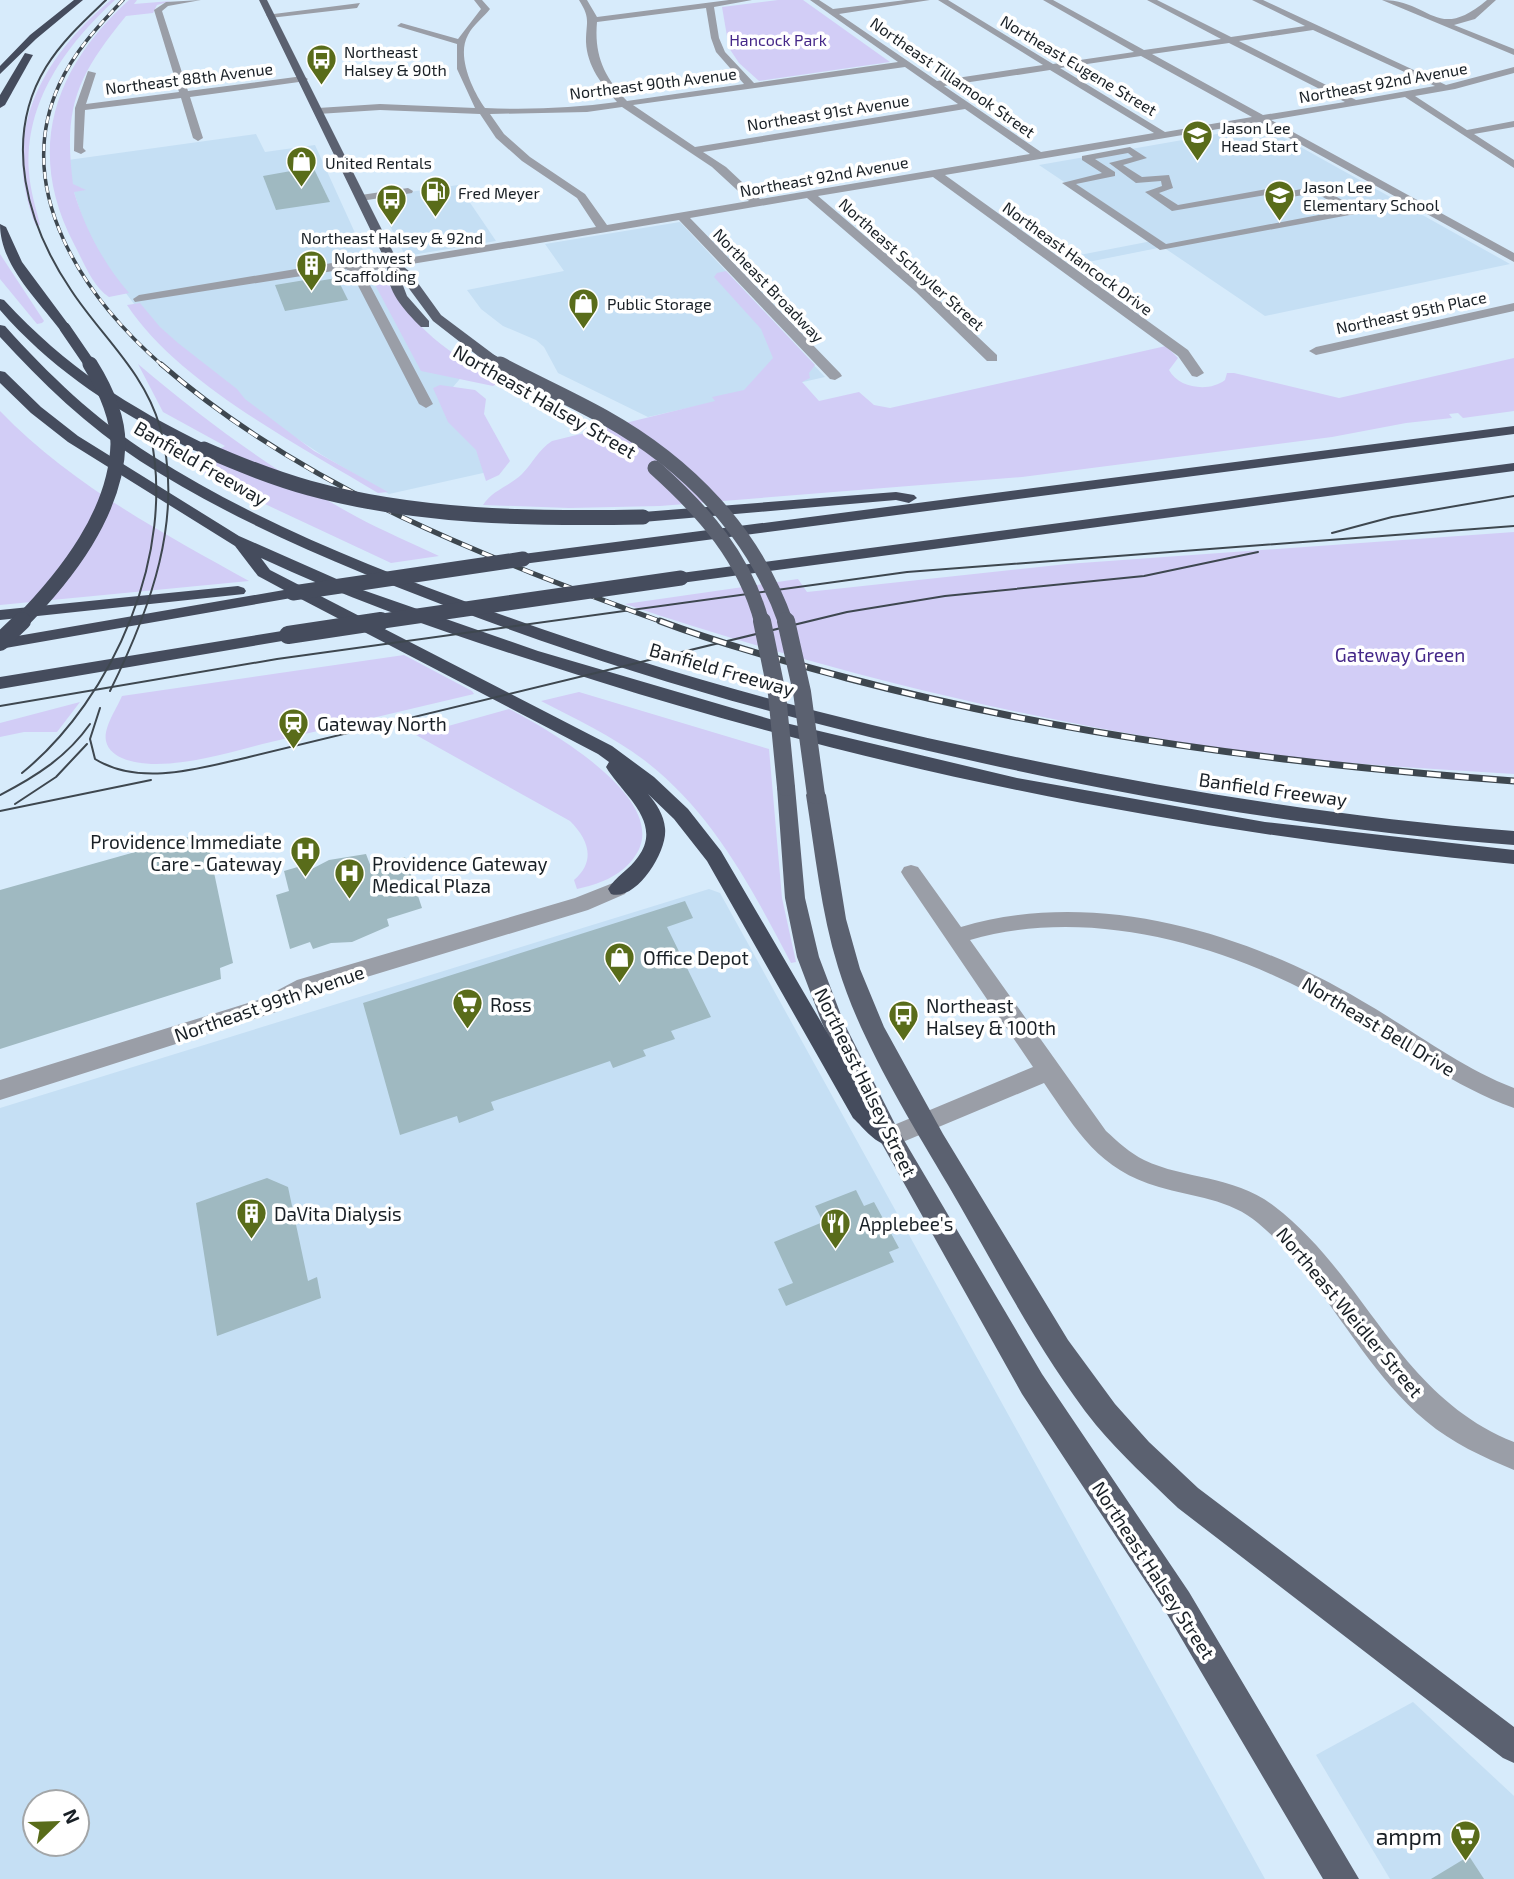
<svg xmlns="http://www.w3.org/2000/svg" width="1514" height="1879" font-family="'Exo 2',sans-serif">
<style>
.built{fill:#c5dff4;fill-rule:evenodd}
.green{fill:#d2cdf6}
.building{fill:#9fb9c1}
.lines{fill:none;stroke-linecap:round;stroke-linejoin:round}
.minor{fill:#9a9ea7;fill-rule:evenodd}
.major{fill:#5b6170;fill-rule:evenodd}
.highway{fill:#454c5d;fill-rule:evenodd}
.tram{stroke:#3e474f;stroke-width:2}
.rail-far2-casing{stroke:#3e474f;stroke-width:3.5}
.rail-far1-casing{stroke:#3e474f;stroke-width:5}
.rail-casing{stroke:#3e474f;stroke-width:7}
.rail-far2{stroke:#fff;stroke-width:2.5;stroke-dasharray:7;stroke-linecap:butt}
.rail-far1{stroke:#fff;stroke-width:3.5;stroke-dasharray:11;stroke-linecap:butt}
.rail{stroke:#fff;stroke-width:4.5;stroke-dasharray:14;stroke-linecap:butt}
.major-bridge-far2{stroke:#5b6170;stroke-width:11}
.major-bridge-far1{stroke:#5b6170;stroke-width:15}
.major-bridge{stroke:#5b6170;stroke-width:18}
.highway-bridge-far2{stroke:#454c5d;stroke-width:11}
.highway-bridge-far1{stroke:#454c5d;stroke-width:15}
.highway-bridge{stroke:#454c5d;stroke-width:18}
.labels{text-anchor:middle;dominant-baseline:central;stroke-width:7;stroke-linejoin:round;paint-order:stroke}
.far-park-label{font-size:16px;fill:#452889;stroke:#fff}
.far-poi-label{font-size:16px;fill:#192026;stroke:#fff;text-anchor:start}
.far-street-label{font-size:16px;fill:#192026;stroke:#fff}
.street-label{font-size:19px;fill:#192026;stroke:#fff}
.park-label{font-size:19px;fill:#452889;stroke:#fff}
.poi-label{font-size:19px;fill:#192026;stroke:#fff;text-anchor:start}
.near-poi-label{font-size:23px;fill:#192026;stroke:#fff;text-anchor:end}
</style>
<rect width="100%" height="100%" fill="#d7ebfb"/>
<g class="built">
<polygon points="1263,126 1401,203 1510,264 1265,316 1163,247 1073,265 1064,258 1152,241 1039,165"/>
<polygon points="256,134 265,152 315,145 366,257 403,310 426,337 470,367 453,387 501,469 389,494 322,455 240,401 137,308 108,269 86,229 74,192 68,160"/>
<polygon points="458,185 496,241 412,255 404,253 375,197"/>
<polygon points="680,222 825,377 648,417 558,373 544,347 536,340 503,326 481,309 467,290 564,271 545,244"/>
<path d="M709,889L720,893L1265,1879H0V1108ZM35,1802H77V1844H35Z"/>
<polygon points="1413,1702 1514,1796 1514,1879 1390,1879 1316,1755"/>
</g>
<g class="green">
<path d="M111,0H115C66,45 24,102 29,172C30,190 36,208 40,225L36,226C0,135 40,59 111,0Z"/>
<path d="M129,0H137L134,4L171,1L157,5L153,13L126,16C77,76 63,107 73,184L86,190L74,192C85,229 104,264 129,293L109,297C93,287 83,261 74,244C25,150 54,68 129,0Z"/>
<polygon points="778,0 803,0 890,62 759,81 739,63 729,48 722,7"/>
<polygon points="0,254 44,321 42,323 37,324 0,279"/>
<path d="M726,271L815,365L809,373L810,378L802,382L819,401L859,392L874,405L890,408L1166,346L1178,358L1169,370C1179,389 1210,392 1225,380L1227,373H1234L1339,398L1514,358V411L1463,418L1458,413L1449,414L1452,418L1406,423L1332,437L1022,477L660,506L569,508L483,505C492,490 510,486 522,474C533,463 538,450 552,441L715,401L712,397L744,390L773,358L761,329L714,277L717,273Z"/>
<path d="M383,274C412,329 448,352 500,382L493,386L421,371L372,279L374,275Z"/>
<path d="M140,303L160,327L178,343L237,389L245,399L314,451L388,492L378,493C299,445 178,383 127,305Z"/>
<path d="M138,364C206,422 279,475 357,517C383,531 412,543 439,556L391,563L267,505L175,458L172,442L204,458L225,446L163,412Z"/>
<polygon points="440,385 475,390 486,399 484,414 510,461 499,475 486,481 476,450 448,422 433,388"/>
<path d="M0,411C70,484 161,532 249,581L0,605Z"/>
<path d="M1514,532V774C1423,768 1331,764 1240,751C1030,722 826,671 625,604L798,579L807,592L1067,564Z"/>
<path d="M404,655L472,691L474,694C406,710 339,726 271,742C234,751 194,764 156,764C139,764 110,760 106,741C103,728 117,708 122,696Z"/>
<path d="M579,692L769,749L782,898L796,962L791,963C751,887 713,813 644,760C612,736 576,719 541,701Z"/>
<polygon points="80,702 57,732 24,732 0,737 0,723"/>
<path d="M509,709C548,729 678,803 633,859C619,877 599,884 577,889L574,880C596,861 589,840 570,821L416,735Z"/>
</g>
<g class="building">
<polygon points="302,169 314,169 330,202 276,210 263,176"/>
<polygon points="317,278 318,281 337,278 348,300 285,311 275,285"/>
<polygon points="192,836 195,847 208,844 224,920 233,963 220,968 221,979 0,1049 0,890"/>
<polygon points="366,854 371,867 405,857 422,908 387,919 389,926 352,942 331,943 313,949 310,942 290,949 276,895 289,891 284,871 301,866 304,873 329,860"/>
<polygon points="685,901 693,918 667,927 711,1017 671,1031 675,1039 643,1050 646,1056 613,1068 610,1061 491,1102 494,1110 459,1123 457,1116 400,1135 363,1003"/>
<polygon points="267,1178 288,1187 308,1281 317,1277 321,1298 217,1336 196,1203"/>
<polygon points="856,1190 864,1206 874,1202 899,1248 889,1252 894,1262 786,1306 778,1289 793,1283 774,1242 823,1222 815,1206"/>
<polygon points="1469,1856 1484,1879 1431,1879"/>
</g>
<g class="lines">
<g class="minor">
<polygon points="201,0 168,6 162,11 188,91 303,76 308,79 306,81 190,97 203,138 198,141 193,138 181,98 85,110 83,148 86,151 81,154 74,151 75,108 88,71 96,73 86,104 179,92 154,10 166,2"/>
<path d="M474,0H482L490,9C484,17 473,25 468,35C456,56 473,91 485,108C529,110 574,108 617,102C602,85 587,66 586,42C586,21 591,19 579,0H587L597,17L729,0H752L714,7L719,38L725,52L754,83L898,62L810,0H819L833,9L906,0H930L839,14L937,81L1043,65L938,0H948L1053,64L1134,52L1043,0H1053L1144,50L1221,39L1147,0H1157L1231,37L1305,26L1252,0H1263L1446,85L1514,67V73L1455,89L1415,96L1467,130L1514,121V127L1474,134L1514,160V168L1405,97L1271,120L1514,253V262L1260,122L945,175L1188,350L1204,373L1197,377L1192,376L1178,356L933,177L818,196L924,286L997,355V361H987L916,292L807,198L690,218L840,373L842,376L835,380L830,379L679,220L363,272L433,404L426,408L419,404L351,272L346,269L135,302L133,299L139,295L338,262L348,261L358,266L596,227L577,198L522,161L496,138L480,114L380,110L318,114L313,111L318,108L380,104L475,108L457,69V44L397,26L401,23L458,39L481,9ZM706,8L711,38L716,52L744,84L627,101C604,77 594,55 597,22ZM1313,30L1435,86L1356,100L1239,41ZM1229,43L1345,102L1263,115L1152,54ZM1141,56L1252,117L1165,132L1060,68ZM905,67L958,104L695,147L633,105ZM1050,70L1154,133L1041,152L944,86ZM622,107L712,167L749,201L607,225L585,194L530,157L504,134L490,114L587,112ZM965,109L1030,154L760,199L726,167L703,152Z"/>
<path d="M1382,0C1431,0 1436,43 1487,0H1496L1475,19L1454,25L1514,49V55Z"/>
<polygon points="360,3 357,8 270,18 266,15"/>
<path d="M1130,147L1147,158L1123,165L1142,177L1169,175L1173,188L1159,193L1178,205L1267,189L1280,193L1318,186L1361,211L1355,214L1160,250L1062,183L1102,173L1082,160V156ZM1128,153L1133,157L1109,163L1136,183L1161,181L1162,186L1145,192L1172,211L1266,195L1279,199L1316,193L1345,210L1166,244L1076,184L1115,176V172L1095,159Z"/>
<polygon points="408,188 413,191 412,193 361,201 356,198 361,195"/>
<polygon points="1514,303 1514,311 1316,355 1309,351 1316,347"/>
<path d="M911,865L918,867L961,927C1094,887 1246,932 1362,1001C1413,1030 1459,1067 1514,1088V1108C1452,1086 1403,1047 1347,1014C1239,948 1095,904 970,940L1106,1131C1118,1142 1130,1153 1144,1160C1186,1180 1234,1175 1274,1206C1366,1276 1398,1396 1514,1442V1470C1483,1457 1452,1443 1426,1421C1359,1365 1325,1279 1258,1223C1230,1199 1193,1197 1159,1187C1099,1170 1077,1131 1044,1083L898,1144L890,1147L882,1144L878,1137L882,1130L1033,1067L904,877L901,872L904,867Z"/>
<polygon points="618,881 625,884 628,889 625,894 588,910 304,996 276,1012 0,1100 0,1080 261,999 297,980 575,898"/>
</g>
<g class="major">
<path d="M259,0H267L398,262L410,272L441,315L497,357V363H487L433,321L399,275L407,296L429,321V327H421C403,309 386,291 387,264Z"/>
<polygon points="786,780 793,782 795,787 805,898 819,957 844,1023 898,1130 1042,1374 1189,1592 1359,1879 1323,1879 1167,1614 1022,1394 882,1144 822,1023 797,957 785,898 777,787 779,782"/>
<path d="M816,788L823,790L826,795L846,919L860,969L884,1027L943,1134L1068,1340L1115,1404L1149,1442L1198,1488L1514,1727V1763L1503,1758L1178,1508C1150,1481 1121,1455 1096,1425C1038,1352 995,1265 948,1185C909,1119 860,1040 838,967C821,912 815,852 806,795L809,790Z"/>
</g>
<g class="highway">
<polygon points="74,0 83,0 36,39 0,74 0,66 30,35"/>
<polygon points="25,53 33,55 5,105 0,108 0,95"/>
<path d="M0,224L6,227L22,262L71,328L69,331H61C37,299 0,265 0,224Z"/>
<path d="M0,299L4,300C67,368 127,406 209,446L211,449L209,452C196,455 180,443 169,437C105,404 48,365 0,310Z"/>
<path d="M0,325L5,326C49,375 95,419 151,455C254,521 369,566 483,608C646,668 814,714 983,750C1159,788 1335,817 1514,831V845C1334,831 1158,802 982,763C809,725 638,678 473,616C358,573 243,527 140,461C87,426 42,383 0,337Z"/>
<path d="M0,371L5,372L41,407L78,436L239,536L357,588L538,651L773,720L1017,778L1265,822L1514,850V864C1199,834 899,776 597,681C483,645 369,609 261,558L270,570L612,746L654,777L688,809L721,851L869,1104L898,1130L902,1137L898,1144C880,1151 866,1130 853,1118L707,861L674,819L648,794C656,803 664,815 665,828C668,851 636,902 611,894L608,889C615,877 630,869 638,857C664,822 622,794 606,767L609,762L598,754L297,597L0,649V639L284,590L258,576L235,546L68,442L31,413L0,383Z"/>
<polygon points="1514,426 1514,434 523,564 515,559 523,554"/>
<polygon points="1514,463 1514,471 681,583 673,578 681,573"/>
<polygon points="896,492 914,495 917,498 909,503 896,500 643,522 635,517 643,512"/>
<polygon points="238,586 244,588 246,591 244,594 0,620 0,610"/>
<polygon points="288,630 294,631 296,635 294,639 0,689 0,677"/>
</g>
<g class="tram">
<path d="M106,0C84,21 62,41 46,67C2,139 27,225 71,290C101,336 144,371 160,427C185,517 150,610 110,691"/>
<polyline points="1332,533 1392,517 1514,496"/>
<polyline points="0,706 277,659 907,572 1514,526"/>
<path d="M100,708L90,739L95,759C140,787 201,768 249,757L847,612L945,596L1144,576L1258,552"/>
<path d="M22,773C114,698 177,551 150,433"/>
<path d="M0,795C35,777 67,757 90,724"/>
<polyline points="15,804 56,777 87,744"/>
<polyline points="0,811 151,780"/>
</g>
<defs>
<path id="rail-far2" d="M123,0C98,26 74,52 59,85C11,192 85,298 163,366"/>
<path id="rail-far1" d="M161,364C306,490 487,558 665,623"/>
<path id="rail" d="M660,621C721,644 784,661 847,678C1066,736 1289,764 1514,781"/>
</defs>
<use href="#rail-far2" class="rail-far2-casing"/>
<use href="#rail-far1" class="rail-far1-casing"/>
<use href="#rail" class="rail-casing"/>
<use href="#rail-far2" class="rail-far2"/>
<use href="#rail-far1" class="rail-far1"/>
<use href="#rail" class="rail"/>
<polyline class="major-bridge-far2" points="492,360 503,366"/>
<g class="major-bridge-far1">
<path d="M500,364C534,382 570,398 604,417C688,464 754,532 786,623"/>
<path d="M655,468C704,512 745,558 762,623"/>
</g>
<g class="major-bridge">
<polyline points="762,621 777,694 786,787"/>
<polyline points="786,621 802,692 816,795"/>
</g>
<polyline class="highway-bridge-far2" points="65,328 91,366"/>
<g class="highway-bridge-far1">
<path d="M204,449C238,464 273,478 309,488C418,518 531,519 643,517"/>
<polyline points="293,593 523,559"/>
<path d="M20,623C66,576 116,513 118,444C118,416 105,388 90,364"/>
<polyline points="369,623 681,578"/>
</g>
<g class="highway-bridge">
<polyline points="288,635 381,621"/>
<polyline points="0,642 22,621"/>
</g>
</g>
<defs>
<symbol id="bus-pin" viewBox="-11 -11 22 30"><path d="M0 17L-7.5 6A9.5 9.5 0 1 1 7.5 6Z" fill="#596c1a" stroke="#fff"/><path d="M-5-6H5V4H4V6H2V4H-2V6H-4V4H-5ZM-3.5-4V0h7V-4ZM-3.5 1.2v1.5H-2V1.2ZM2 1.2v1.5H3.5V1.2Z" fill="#fff"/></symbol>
<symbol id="school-pin" viewBox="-11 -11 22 30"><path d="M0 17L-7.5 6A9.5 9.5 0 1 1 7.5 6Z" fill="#596c1a" stroke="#fff"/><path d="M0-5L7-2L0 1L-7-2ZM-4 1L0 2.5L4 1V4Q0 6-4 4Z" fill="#fff"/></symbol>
<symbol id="shop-pin" viewBox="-11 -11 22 30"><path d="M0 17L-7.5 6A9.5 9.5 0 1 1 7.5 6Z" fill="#596c1a" stroke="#fff"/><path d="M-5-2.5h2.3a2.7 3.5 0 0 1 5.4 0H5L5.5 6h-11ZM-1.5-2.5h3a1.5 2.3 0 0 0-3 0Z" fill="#fff"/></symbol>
<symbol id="fuel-pin" viewBox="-11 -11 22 30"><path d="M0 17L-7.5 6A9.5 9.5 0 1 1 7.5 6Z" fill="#596c1a" stroke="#fff"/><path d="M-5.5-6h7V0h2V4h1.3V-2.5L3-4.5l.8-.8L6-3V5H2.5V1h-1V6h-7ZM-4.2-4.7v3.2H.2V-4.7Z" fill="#fff"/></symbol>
<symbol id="building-pin" viewBox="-11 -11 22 30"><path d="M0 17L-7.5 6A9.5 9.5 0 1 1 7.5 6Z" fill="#596c1a" stroke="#fff"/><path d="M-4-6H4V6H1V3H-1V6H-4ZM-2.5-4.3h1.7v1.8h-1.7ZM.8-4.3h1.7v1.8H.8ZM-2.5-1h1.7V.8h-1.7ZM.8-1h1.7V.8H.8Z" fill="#fff"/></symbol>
<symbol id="station-pin" viewBox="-11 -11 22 30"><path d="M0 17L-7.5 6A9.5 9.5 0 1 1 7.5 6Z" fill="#596c1a" stroke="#fff"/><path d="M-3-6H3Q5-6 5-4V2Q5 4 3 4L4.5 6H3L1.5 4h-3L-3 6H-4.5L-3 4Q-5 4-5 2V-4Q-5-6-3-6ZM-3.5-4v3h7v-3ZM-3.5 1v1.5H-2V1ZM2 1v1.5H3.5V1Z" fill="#fff"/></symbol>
<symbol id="hospital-pin" viewBox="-11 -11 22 30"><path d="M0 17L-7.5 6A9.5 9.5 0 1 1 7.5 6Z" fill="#596c1a" stroke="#fff"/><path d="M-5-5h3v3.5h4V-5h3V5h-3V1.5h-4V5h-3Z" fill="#fff"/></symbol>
<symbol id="supermarket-pin" viewBox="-11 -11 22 30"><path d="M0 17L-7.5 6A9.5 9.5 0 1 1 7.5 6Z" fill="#596c1a" stroke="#fff"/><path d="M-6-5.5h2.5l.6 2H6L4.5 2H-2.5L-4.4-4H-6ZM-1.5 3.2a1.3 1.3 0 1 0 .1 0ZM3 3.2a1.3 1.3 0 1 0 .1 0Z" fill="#fff"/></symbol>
<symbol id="restaurant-pin" viewBox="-11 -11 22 30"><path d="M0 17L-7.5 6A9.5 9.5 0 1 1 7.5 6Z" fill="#596c1a" stroke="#fff"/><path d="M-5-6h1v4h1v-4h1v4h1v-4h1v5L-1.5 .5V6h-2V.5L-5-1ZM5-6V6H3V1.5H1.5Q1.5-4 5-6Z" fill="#fff"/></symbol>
</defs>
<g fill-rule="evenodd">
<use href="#bus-pin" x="304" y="42" width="35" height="47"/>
<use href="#school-pin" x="1180" y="118" width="35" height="47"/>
<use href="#shop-pin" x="284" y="144" width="35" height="47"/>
<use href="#fuel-pin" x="418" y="174" width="35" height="47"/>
<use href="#school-pin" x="1262" y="178" width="35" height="47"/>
<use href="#bus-pin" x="374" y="182" width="35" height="47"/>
<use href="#building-pin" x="294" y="248" width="35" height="47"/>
<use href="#shop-pin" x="566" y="286" width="35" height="47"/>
<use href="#station-pin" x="276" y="706" width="35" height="47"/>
<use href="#hospital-pin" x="288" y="834" width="35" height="47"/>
<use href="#hospital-pin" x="332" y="856" width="35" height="47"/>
<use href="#shop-pin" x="602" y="940" width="35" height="47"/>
<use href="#supermarket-pin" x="450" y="986" width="35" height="47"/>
<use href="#bus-pin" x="886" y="998" width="35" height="47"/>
<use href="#building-pin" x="234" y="1196" width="35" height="47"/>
<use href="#restaurant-pin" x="818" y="1206" width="35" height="47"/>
<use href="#supermarket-pin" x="1448" y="1818" width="35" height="47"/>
</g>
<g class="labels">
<g class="far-park-label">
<text x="778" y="39">Hancock Park</text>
</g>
<g class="far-poi-label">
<text x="344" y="51">Northeast<tspan x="344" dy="18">Halsey &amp; 90th</tspan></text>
<text x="1221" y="127">Jason Lee<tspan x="1221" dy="18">Head Start</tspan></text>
<text x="325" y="162">United Rentals</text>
<text x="1303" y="186">Jason Lee<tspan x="1303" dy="18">Elementary School</tspan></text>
<text x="458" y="192">Fred Meyer</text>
<text x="392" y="237" text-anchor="middle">Northeast Halsey &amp; 92nd</text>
<text x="334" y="257">Northwest<tspan x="334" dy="18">Scaffolding</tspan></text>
<text x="607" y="303">Public Storage</text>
</g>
<g class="far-street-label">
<text transform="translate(1079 65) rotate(31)">Northeast Eugene Street</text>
<text transform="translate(953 77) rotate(35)">Northeast Tillamook Street</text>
<text transform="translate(189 78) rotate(-7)">Northeast 88th Avenue</text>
<text transform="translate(1383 82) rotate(-10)">Northeast 92nd Avenue</text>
<text transform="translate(653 83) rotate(-7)">Northeast 90th Avenue</text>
<text transform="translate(828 112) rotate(-9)">Northeast 91st Avenue</text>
<text transform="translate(824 176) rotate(-10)">Northeast 92nd Avenue</text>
<text transform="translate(1078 258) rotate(36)">Northeast Hancock Drive</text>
<text transform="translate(912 264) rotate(42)">Northeast Schuyler Street</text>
<text transform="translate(769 285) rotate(46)">Northeast Broadway</text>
<text transform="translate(1411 312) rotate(-12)">Northeast 95th Place</text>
</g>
<g class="street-label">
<text transform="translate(545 401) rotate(30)">Northeast Halsey Street</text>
<text transform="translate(201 463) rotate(30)">Banfield Freeway</text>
<text transform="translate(722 669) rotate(16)">Banfield Freeway</text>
<text transform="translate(1273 789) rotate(8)">Banfield Freeway</text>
<text transform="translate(269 1003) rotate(-19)">Northeast 99th Avenue</text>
<text transform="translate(1379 1026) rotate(31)">Northeast Bell Drive</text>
<text transform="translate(866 1082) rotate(64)">Northeast Halsey Street</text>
<text transform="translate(1350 1312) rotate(50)">Northeast Weidler Street</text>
<text transform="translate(1154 1570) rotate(57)">Northeast Halsey Street</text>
</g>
<g class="park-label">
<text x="1400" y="654">Gateway Green</text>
</g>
<g class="poi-label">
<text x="317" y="723">Gateway North</text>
<text x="282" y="841" text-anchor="end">Providence Immediate<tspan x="282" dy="22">Care - Gateway</tspan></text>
<text x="372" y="863">Providence Gateway<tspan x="372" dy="22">Medical Plaza</tspan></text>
<text x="643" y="957">Office Depot</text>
<text x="490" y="1004">Ross</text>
<text x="926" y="1005">Northeast<tspan x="926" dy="22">Halsey &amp; 100th</tspan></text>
<text x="274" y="1213">DaVita Dialysis</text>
<text x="859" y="1223">Applebee's</text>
</g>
<g class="near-poi-label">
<text x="1442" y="1836">ampm</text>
</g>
</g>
<g transform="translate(56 1823) rotate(67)"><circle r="33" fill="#ffffff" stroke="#a3a6a8" stroke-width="2"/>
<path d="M0-5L12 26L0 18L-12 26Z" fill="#596c1a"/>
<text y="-10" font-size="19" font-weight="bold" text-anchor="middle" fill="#192026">N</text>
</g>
</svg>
